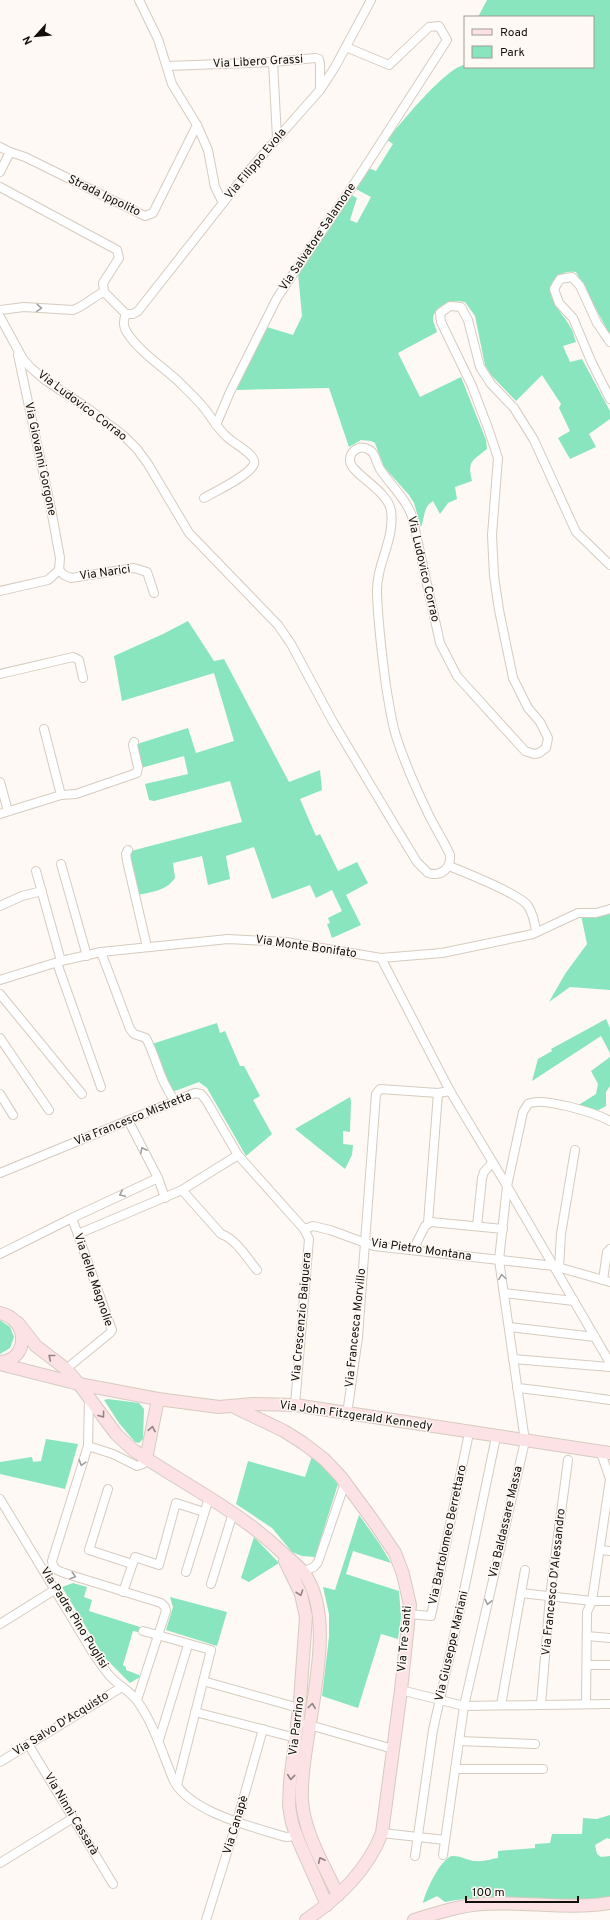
<svg xmlns="http://www.w3.org/2000/svg" width="610" height="1920" font-family="Overpass,sans-serif">
<style>
.green{fill:#88e5bd}
.lines{fill:none;stroke-linecap:round;stroke-linejoin:round}
.street-casing{stroke:#d6cbbf;stroke-width:10}
.secondary-casing{stroke:#d6cbbf;stroke-width:14}
.street{stroke:#fff;stroke-width:8}
.secondary{stroke:#fce2e4;stroke-width:12}
.oneway{stroke:#a19f9d}
.oneway2{stroke:#938382}
.labels{text-anchor:middle;dominant-baseline:central;stroke-width:3;stroke-linejoin:round;paint-order:stroke}
.street-label{font-size:12px;fill:#130f0b;stroke:#fef9f4}
</style>
<rect width="100%" height="100%" fill="#fef9f4"/>
<g class="green">
<path d="M487,0H610V335L576,272C567,271 560,273 554,280C541,295 566,316 572,330C574,334 574,338 576,342L563,346L570,362L582,359L610,411V419L589,434L596,447L570,459L558,438L570,431L559,408L561,404L542,375L516,401L491,375L485,365L475,316L465,302C453,299 433,305 433,320C434,324 436,328 437,332L398,353L420,397L461,377L486,440L487,449C472,461 467,461 472,481L455,487L457,499L448,503L440,514L433,501C423,507 425,517 421,527L414,503L409,495L384,467L375,443L371,441L361,440L349,447L329,388L236,390L267,327L293,335L302,316L298,273L350,194L357,198L350,220L357,223L371,197L354,188L368,168L376,171L393,144L387,140C400,124 447,66 465,65V67H593V17H478Z"/>
<path d="M188,621L214,661L224,659L289,782L320,770L322,790L300,799L316,836L320,834L338,871L357,862L368,883L346,895L361,925L332,938L327,924L330,923L328,918L342,911L332,890L316,898L310,885L272,899L254,847L226,856L230,879L208,885L202,856L173,863L175,878C166,891 152,892 137,895L128,862L131,851L242,822L230,781L154,801L149,800L145,784L188,774L184,756L141,768L136,746L137,744L188,728L196,753L234,741L214,673L122,701L114,656L163,634Z"/>
<polygon points="610,912 610,990 570,987 549,1002 565,974 587,944 581,915"/>
<polygon points="606,1019 610,1028 610,1053 601,1036 532,1081 538,1059 552,1051 551,1049"/>
<polygon points="217,1023 220,1033 225,1031 240,1066 244,1066 260,1096 253,1100 272,1134 246,1156 207,1088 199,1082 175,1091 168,1087 152,1044"/>
<polygon points="610,1057 610,1086 606,1092 606,1106 597,1111 577,1106 596,1094 598,1084 591,1071"/>
<polygon points="350,1097 351,1101 350,1132 343,1131 343,1144 353,1145 352,1155 345,1169 295,1129"/>
<polygon points="0,1320 10,1327 14,1337 10,1348 0,1354"/>
<polygon points="108,1399 139,1403 144,1409 143,1439 139,1443 135,1442 119,1423 104,1400"/>
<polygon points="46,1439 78,1444 65,1489 0,1474 0,1462 32,1457 33,1462 41,1461"/>
<polygon points="312,1456 328,1472 338,1484 315,1557 302,1556 292,1552 272,1528 236,1504 248,1461 305,1477"/>
<polygon points="359,1515 379,1543 391,1563 353,1551 346,1574 399,1591 401,1617 398,1639 381,1634 358,1708 322,1696 329,1637 329,1614 323,1587 335,1590"/>
<polygon points="254,1537 279,1563 249,1582 241,1578"/>
<polygon points="73,1583 87,1587 84,1597 92,1600 89,1611 140,1627 138,1632 133,1631 123,1665 126,1667 126,1670 139,1675 140,1677 130,1683 104,1657 62,1587"/>
<polygon points="170,1597 227,1612 217,1646 166,1630 173,1607"/>
<path d="M610,1815V1839L607,1838L595,1845L597,1854L601,1857L610,1856V1899C556,1907 499,1891 445,1902L437,1896L423,1903C425,1892 441,1858 452,1856C459,1855 469,1861 476,1861C483,1862 491,1859 498,1858V1851L535,1848V1844L550,1843L552,1834H582L583,1818L597,1819Z"/>
</g>
<g class="lines">
<defs>
<g id="street">
<polyline points="139,0 158,39 172,84 197,125 208,150 215,187 223,203"/>
<polyline points="273,62 277,138"/>
<polyline points="167,66 273,62 315,58 319,59 320,64 320,90"/>
<polyline points="0,147 10,152 25,157 145,216 153,213 197,125"/>
<polyline points="0,172 10,152"/>
<polyline points="0,187 117,250 119,258 103,283 104,292"/>
<path d="M0,310L24,307L73,310C85,306 92,297 104,292L126,314"/>
<polyline points="126,314 133,314 138,311 245,175 320,90 335,67 371,0"/>
<path d="M126,314C123,320 123,328 128,334C141,353 162,366 179,382C187,390 197,399 204,408C212,418 218,429 227,437C233,443 257,455 254,464C249,476 216,491 204,498"/>
<path d="M0,317L23,359L30,367L45,380L86,407L124,436L137,449L148,464L189,533L278,625L291,644L333,722L395,826L417,862L428,873C442,877 451,868 450,855C443,839 433,825 426,809C415,786 404,761 396,736C391,720 389,703 386,686C382,655 378,625 377,593C376,564 395,540 391,511C388,490 351,474 350,461C350,457 351,453 354,451C359,446 366,447 371,451C376,455 376,463 380,469C391,486 405,497 412,516L440,643L457,676L525,751L534,754L539,753L546,748L548,738L540,722L528,708L513,678L499,610L494,576L492,535L498,458L488,428L472,386L441,322L440,313L450,306L461,307L468,320L480,367L491,384L514,408L534,440L576,532L610,565"/>
<polyline points="610,342 597,323 580,286 572,277 560,279 554,289 559,303 573,318 591,361 610,399"/>
<polyline points="18,355 51,509 60,558 59,570"/>
<polyline points="216,425 230,392 277,298 362,172 447,40 439,26 429,27 389,65 346,47"/>
<polyline points="0,591 48,580 59,570 64,575 71,578 134,568 147,572 154,593"/>
<polyline points="0,674 73,657 79,660 83,678"/>
<polyline points="0,782 8,811"/>
<polyline points="61,795 76,794 137,773 138,767 133,745 134,742"/>
<polyline points="0,814 61,795 44,729"/>
<polyline points="128,850 126,854 127,861 147,947"/>
<polyline points="61,864 87,956"/>
<path d="M449,866C464,872 520,894 528,906C533,914 535,923 536,932"/>
<polyline points="36,871 61,961"/>
<polyline points="0,906 22,896 42,891"/>
<path d="M101,952L130,1029L134,1034L146,1038C157,1059 160,1082 175,1101"/>
<polyline points="381,958 450,1091 507,1186 610,1363"/>
<polyline points="57,963 101,1087"/>
<polyline points="0,980 61,961 101,952 228,939 286,942 381,958 442,953 533,934 578,913 596,913 610,909"/>
<polyline points="0,994 82,1094"/>
<polyline points="0,1038 49,1110"/>
<polyline points="0,1094 13,1115"/>
<polyline points="128,1120 158,1178 165,1198"/>
<polyline points="0,1173 195,1093 201,1094 206,1100 238,1155"/>
<path d="M182,1190L221,1234C236,1239 247,1258 257,1270"/>
<polyline points="428,1223 438,1093"/>
<polyline points="477,1226 482,1178 484,1172 492,1163"/>
<polyline points="78,1234 182,1190 238,1155 304,1229 313,1226 330,1230 374,1246 554,1266 610,1282"/>
<polyline points="413,1250 425,1226 431,1222 503,1229"/>
<polyline points="0,1254 72,1218 158,1178"/>
<polyline points="559,1268 561,1234 575,1150"/>
<polyline points="603,1280 607,1252 610,1249"/>
<polyline points="504,1293 574,1301"/>
<polyline points="509,1327 595,1337"/>
<polyline points="513,1359 610,1367"/>
<polyline points="66,1369 110,1333 112,1330 72,1218"/>
<path d="M517,1388C549,1391 579,1396 610,1400"/>
<path d="M89,1398L88,1446L52,1561C53,1570 59,1571 67,1574L161,1603L165,1607L166,1611L137,1700"/>
<polyline points="295,1405 309,1239 304,1229"/>
<polyline points="347,1414 358,1337 376,1094 380,1089 438,1093 450,1091"/>
<polyline points="88,1446 113,1454 137,1466 143,1464 146,1459"/>
<polyline points="108,1489 89,1550 132,1564"/>
<path d="M0,1499L93,1653C98,1660 103,1668 109,1675C117,1685 131,1691 138,1702C154,1725 162,1752 173,1779C188,1812 253,1827 286,1837L296,1836"/>
<polyline points="600,1550 610,1551"/>
<polyline points="186,1572 209,1498"/>
<polyline points="300,1573 314,1567 318,1562 345,1483"/>
<polyline points="211,1584 233,1513"/>
<polyline points="123,1592 135,1557 159,1565 176,1503 204,1512"/>
<polyline points="521,1593 592,1601 610,1601"/>
<polyline points="409,1614 431,1616 469,1433"/>
<polyline points="0,1624 56,1589"/>
<polyline points="143,1631 211,1650 177,1785"/>
<polyline points="587,1636 610,1638"/>
<polyline points="587,1665 610,1665"/>
<polyline points="203,1681 299,1708"/>
<polyline points="401,1690 464,1706 610,1704"/>
<polyline points="586,1704 587,1612 592,1601 610,1479 601,1453"/>
<polyline points="501,1705 525,1570"/>
<polyline points="541,1705 550,1596 568,1460"/>
<polyline points="195,1712 296,1738"/>
<polyline points="306,1724 393,1749"/>
<polyline points="159,1740 188,1645"/>
<polyline points="459,1741 535,1744"/>
<polyline points="28,1744 113,1884"/>
<polyline points="0,1762 122,1687"/>
<polyline points="455,1769 543,1769"/>
<polyline points="382,1833 445,1840"/>
<path d="M443,1855L464,1706L525,1441L499,1260L507,1186L523,1112L528,1104C541,1096 596,1113 610,1121"/>
<polyline points="415,1856 433,1730 461,1605 496,1437"/>
<polyline points="0,1863 73,1818"/>
<polyline points="206,1920 237,1821 263,1729"/>
</g>
<g id="secondary">
<path d="M0,1313C29,1319 30,1360 0,1362"/>
<path d="M18,1323L36,1346L66,1369L79,1384L116,1434L132,1449C183,1484 240,1511 285,1555C291,1560 298,1566 303,1572C343,1622 299,1738 302,1800C304,1833 324,1865 338,1895"/>
<polyline points="0,1364 79,1384 158,1399 219,1407 253,1404 295,1405 610,1453"/>
<path d="M232,1406L284,1431L303,1443L324,1459L341,1477L374,1522L395,1553L403,1574L410,1605L401,1690L382,1833C367,1871 339,1897 306,1920"/>
<polyline points="146,1459 158,1399"/>
<polyline points="285,1561 301,1594 306,1617 300,1701 290,1782 289,1806 292,1823 299,1842 327,1905"/>
<path d="M414,1920C437,1913 458,1906 482,1904C525,1901 567,1910 610,1903"/>
</g>
</defs>
<use href="#street" class="street-casing"/>
<use href="#secondary" class="secondary-casing"/>
<use href="#street" class="street"/>
<use href="#secondary" class="secondary"/>
</g>
<defs><path id="oneway-chevron" d="M-2-3.5L2.5 0L-2 3.5" fill="none" stroke-width="1.6" stroke-linecap="round" stroke-linejoin="round"/></defs>
<g class="oneway">
<use href="#oneway-chevron" transform="translate(39 308) rotate(4)"/>
<use href="#oneway-chevron" transform="translate(143 1150) rotate(-117)"/>
<use href="#oneway-chevron" transform="translate(122 1194) rotate(155)"/>
<use href="#oneway-chevron" transform="translate(502 1277) rotate(-98)"/>
<use href="#oneway-chevron" transform="translate(82 1463) rotate(107)"/>
<use href="#oneway-chevron" transform="translate(73 1576) rotate(18)"/>
<use href="#oneway-chevron" transform="translate(488 1602) rotate(103)"/>
</g>
<g class="oneway2">
<use href="#oneway-chevron" transform="translate(51 1357) rotate(-141)"/>
<use href="#oneway-chevron" transform="translate(102 1415) rotate(53)"/>
<use href="#oneway-chevron" transform="translate(152 1429) rotate(-79)"/>
<use href="#oneway-chevron" transform="translate(300 1593) rotate(71)"/>
<use href="#oneway-chevron" transform="translate(312 1706) rotate(-83)"/>
<use href="#oneway-chevron" transform="translate(291 1777) rotate(96)"/>
<use href="#oneway-chevron" transform="translate(321 1860) rotate(-115)"/>
</g>
<g class="labels">
<g class="street-label">
<text transform="translate(258 62) rotate(-3)">Via Libero Grassi</text>
<text transform="translate(256 164) rotate(-50)">Via Filippo Evola</text>
<text transform="translate(104 196) rotate(26)">Strada Ippolito</text>
<text transform="translate(318 237) rotate(-56)">Via Salvatore Salamone</text>
<text transform="translate(82 406) rotate(37)">Via Ludovico Corrao</text>
<text transform="translate(40 459) rotate(78)">Via Giovanni Gorgone</text>
<text transform="translate(423 569) rotate(77)">Via Ludovico Corrao</text>
<text transform="translate(105 573) rotate(-8)">Via Narici</text>
<text transform="translate(306 947) rotate(8)">Via Monte Bonifato</text>
<text transform="translate(133 1119) rotate(-22)">Via Francesco Mistretta</text>
<text transform="translate(421 1250) rotate(8)">Via Pietro Montana</text>
<text transform="translate(93 1280) rotate(71)">Via delle Magnolie</text>
<text transform="translate(302 1317) rotate(-85)">Via Crescenzio Baiguera</text>
<text transform="translate(356 1328) rotate(-84)">Via Francesca Morvillo</text>
<text transform="translate(356 1416) rotate(8)">Via John Fitzgerald Kennedy</text>
<text transform="translate(506 1522) rotate(-77)">Via Baldassare Massa</text>
<text transform="translate(448 1535) rotate(-78)">Via Bartolomeo Berrettaro</text>
<text transform="translate(554 1582) rotate(-84)">Via Francesco D'Alessandro</text>
<text transform="translate(74 1618) rotate(58)">Via Padre Pino Puglisi</text>
<text transform="translate(405 1639) rotate(-85)">Via Tre Santi</text>
<text transform="translate(452 1646) rotate(-77)">Via Giuseppe Mariani</text>
<text transform="translate(61 1724) rotate(-32)">Via Salvo D'Acquisto</text>
<text transform="translate(297 1726) rotate(-83)">Via Parrino</text>
<text transform="translate(71 1814) rotate(59)">Via Ninni Cassarà</text>
<text transform="translate(236 1825) rotate(-73)">Via Canapè</text>
</g>
</g>
<rect x="464" y="16" width="130" height="52" fill="#fef9f4" stroke="#a09b97"/>
<rect x="472" y="29" width="20" height="6" fill="#fce2e4" stroke="#a09b97"/>
<text x="500" y="36" font-size="12" fill="#130f0b">Road</text>
<rect x="472" y="46" width="20" height="12" fill="#88e5bd" stroke="#a09b97"/>
<text x="500" y="56" font-size="12" fill="#130f0b">Park</text>
<g transform="translate(36 36) rotate(243)" stroke="#fef9f4" stroke-width="3" paint-order="stroke">
<path d="M0-3L7 15L0 10L-7 15Z" fill="#130f0b"/>
<text y="-6" font-size="11" font-weight="bold" text-anchor="middle" fill="#130f0b">N</text>
</g>
<path d="M466 1896v6h112v-6" fill="none" stroke="#130f0b" stroke-width="2"/>
<text x="472" y="1896" font-size="12" fill="#130f0b" stroke="#fef9f4" stroke-width="3" paint-order="stroke">100 m</text>
</svg>
